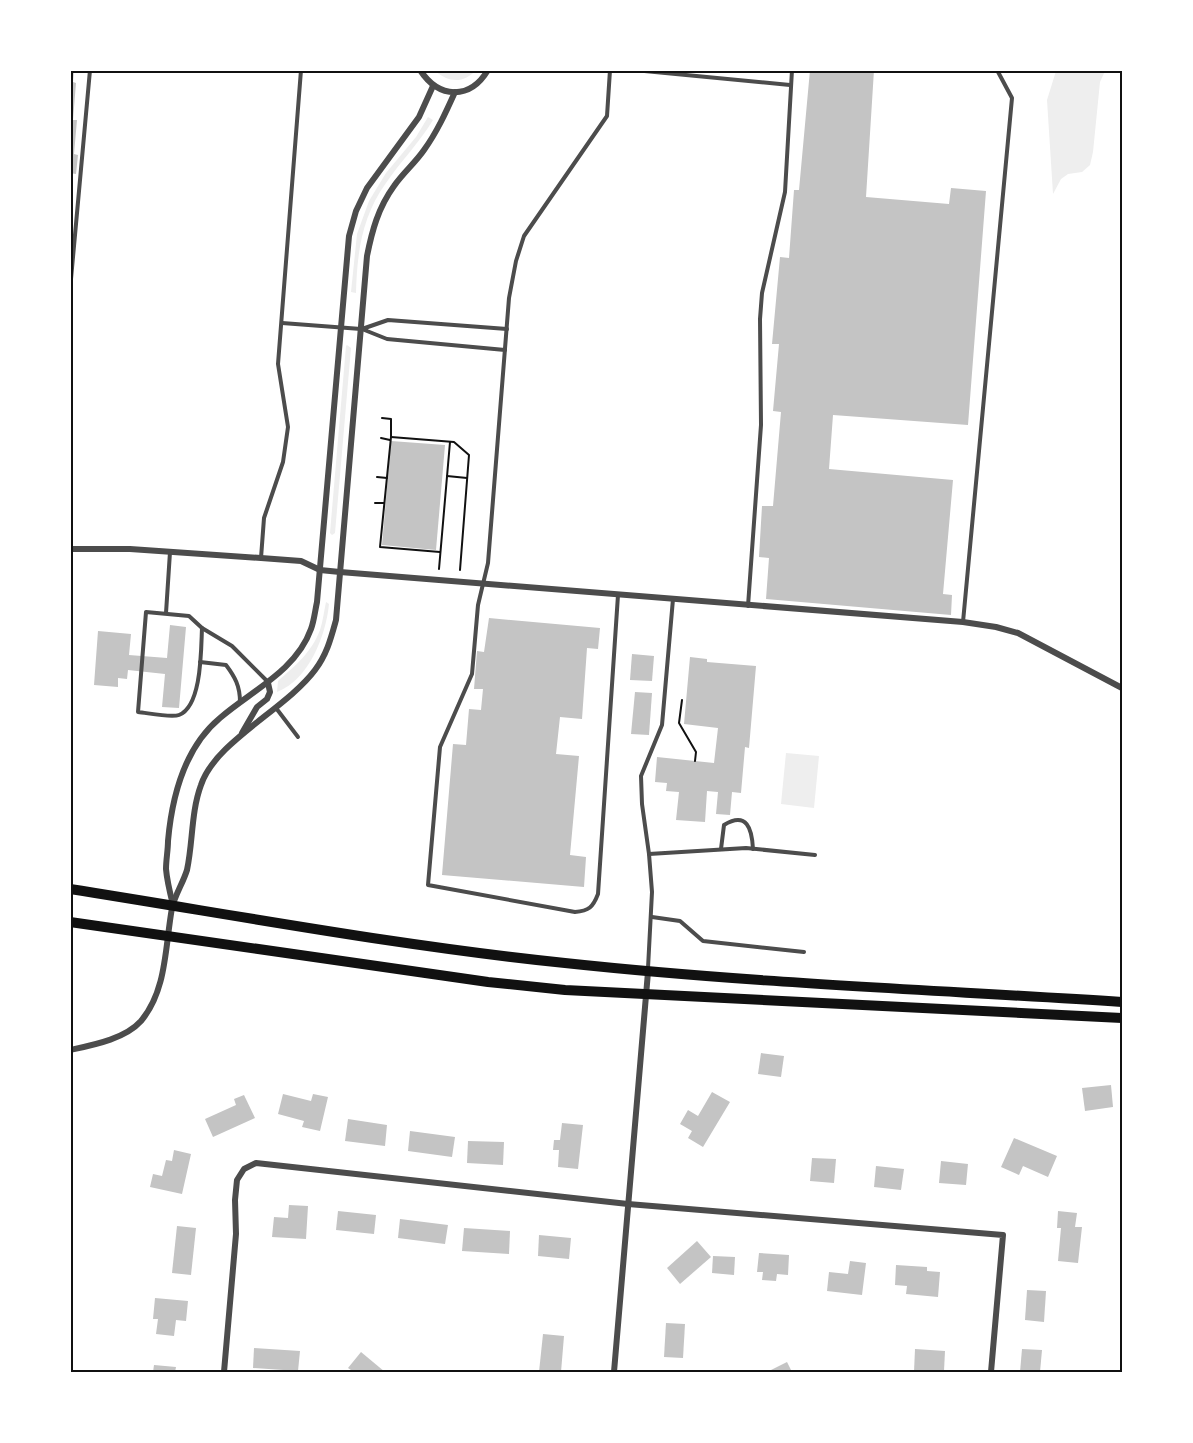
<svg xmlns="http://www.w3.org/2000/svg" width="1193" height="1443" font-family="'Crimson Pro',serif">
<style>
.green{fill:#eee}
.building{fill:#c4c4c4}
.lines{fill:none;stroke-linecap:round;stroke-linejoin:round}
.path{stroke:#111;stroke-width:2}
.service{stroke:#4c4c4c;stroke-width:4}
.minor{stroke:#4c4c4c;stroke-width:6}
.primary{stroke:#111;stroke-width:10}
.neatline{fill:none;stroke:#111;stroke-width:2}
</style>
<rect width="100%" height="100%" fill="#fff"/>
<g class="green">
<path d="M435,71H475C463,84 448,82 435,71Z"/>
<polygon points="1056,71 1105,71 1100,82 1093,152 1090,165 1082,172 1068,174 1061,179 1053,194 1047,100"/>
<path d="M428,117L433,120C419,143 401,161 386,183C362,216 357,253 356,293L351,292L357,234L369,201L386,173L416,137Z"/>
<polygon points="347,345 351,348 335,533 332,535 330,533 346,346"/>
<path d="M326,602L329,604C326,635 309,680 277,692L278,681C296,665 311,653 320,630C323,621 324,611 326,602Z"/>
<polygon points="786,753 819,756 814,808 781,804"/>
</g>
<g class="building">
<polygon points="70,70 74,70 73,82 76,83 73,120 77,120 74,154 78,155 76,174 70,173"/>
<polygon points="810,70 874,70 866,197 949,204 951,188 986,191 968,425 833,415 829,469 953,480 943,594 952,595 951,615 766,599 769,558 759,557 762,506 773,506 781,412 773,411 779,344 772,344 780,257 789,258 794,190 799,190"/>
<polygon points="391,441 445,445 436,550 382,545"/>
<polygon points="489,618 600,628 598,649 587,648 582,719 560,717 556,754 579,756 570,855 586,857 584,887 442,875 453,744 466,745 469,709 481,710 483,689 474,689 477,651 484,652"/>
<polygon points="170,625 186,627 179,708 162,707 165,674 128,670 127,679 118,678 118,687 94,685 98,631 131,634 129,655 167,658"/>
<polygon points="632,654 654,656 652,681 630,680"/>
<polygon points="690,657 707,659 707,662 756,666 749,748 745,747 741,793 732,792 730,815 716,814 718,792 707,791 705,822 676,820 679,792 666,791 667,783 655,782 657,757 714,763 718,728 684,724"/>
<polygon points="635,692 652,693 649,735 631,734"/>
<polygon points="761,1053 784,1056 781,1077 758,1074"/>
<polygon points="1111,1085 1113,1107 1085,1111 1082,1088"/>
<polygon points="712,1092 730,1102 703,1147 688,1138 692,1131 680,1124 688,1110 698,1116"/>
<polygon points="283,1094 311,1101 313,1094 328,1097 320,1131 302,1127 304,1121 278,1114"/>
<polygon points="244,1095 255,1118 213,1137 205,1119 236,1105 234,1099"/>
<polygon points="348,1119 387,1125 385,1146 345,1141"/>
<polygon points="562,1123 583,1125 578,1169 558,1167 559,1150 553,1150 554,1140 560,1140"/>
<polygon points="410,1131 455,1137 452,1157 408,1151"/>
<polygon points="1014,1138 1057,1156 1048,1177 1023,1166 1019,1175 1001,1167"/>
<polygon points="468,1141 504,1142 503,1165 467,1163"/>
<polygon points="174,1150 191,1154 182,1194 150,1187 153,1174 162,1176 166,1160 172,1161"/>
<polygon points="812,1158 836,1159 834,1183 810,1181"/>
<polygon points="941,1161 968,1164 966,1185 939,1183"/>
<polygon points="876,1166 904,1169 901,1190 874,1187"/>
<polygon points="289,1205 308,1206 306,1239 272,1237 274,1217 288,1218"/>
<polygon points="338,1211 376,1215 374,1234 336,1230"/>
<polygon points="1058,1211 1077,1213 1075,1227 1082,1227 1078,1263 1058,1261 1061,1228 1057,1228"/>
<polygon points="400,1219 448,1225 445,1244 398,1238"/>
<polygon points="177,1226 196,1228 191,1275 172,1273"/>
<polygon points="464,1228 510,1231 509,1254 462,1251"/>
<polygon points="539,1235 571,1238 569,1259 538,1256"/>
<polygon points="697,1241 711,1257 680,1284 667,1268"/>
<polygon points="759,1253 789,1255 788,1275 777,1274 776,1281 762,1280 763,1272 757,1272"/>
<polygon points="713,1256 735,1257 734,1275 712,1273"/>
<polygon points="850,1261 866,1263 862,1295 827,1291 829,1272 848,1274"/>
<polygon points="896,1265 927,1267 927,1271 940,1272 938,1297 906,1294 907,1286 895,1285"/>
<polygon points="1027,1290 1046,1291 1044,1322 1025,1320"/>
<polygon points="155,1298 188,1301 186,1321 176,1320 174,1336 156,1334 158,1319 153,1319"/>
<polygon points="666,1323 685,1324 683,1358 664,1357"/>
<polygon points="543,1334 564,1336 561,1372 539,1372"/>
<polygon points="254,1348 300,1351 298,1371 253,1368"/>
<polygon points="915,1349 945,1351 944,1371 914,1372"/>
<polygon points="1022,1349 1042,1350 1040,1372 1020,1372"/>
<polygon points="361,1352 385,1372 354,1372 348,1368"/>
<polygon points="787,1362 792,1372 772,1372 771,1370"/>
<polygon points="154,1365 176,1367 175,1372 153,1372"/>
</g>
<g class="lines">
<g class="path">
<polyline points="382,418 391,419 391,437 380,547 440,552"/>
<polyline points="391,437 454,442 469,455 460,570"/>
<polyline points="381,438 390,440"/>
<polyline points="447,476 467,478"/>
<polyline points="377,477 387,478"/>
<polyline points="375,503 384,503"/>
<polyline points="439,569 450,442"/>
<polyline points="682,700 679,723 696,752 695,761"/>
</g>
<g class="service">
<path d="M610,70L607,116L524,236L516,261L509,298L488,563L478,605L472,674L440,747L428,885L575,912C589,911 593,907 598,894L618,595"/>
<polyline points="634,70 790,85"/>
<polyline points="70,290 90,70"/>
<polyline points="282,323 361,329"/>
<polyline points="505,350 387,339 362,329 388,320 507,329"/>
<polyline points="261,558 264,518 283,462 288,427 278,364 301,70"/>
<polyline points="748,606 761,425 760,319 762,293 785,192 792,70"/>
<path d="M146,612L189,616L202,628C201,649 202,706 179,715C171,718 148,713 138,712Z"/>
<polyline points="166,613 170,552"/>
<polyline points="963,622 1012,98 997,70"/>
<polyline points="202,628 232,646 268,682"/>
<path d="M200,662L226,665C235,677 240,686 240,702"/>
<polyline points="276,708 298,737"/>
<path d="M721,849L724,825C747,811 752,829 753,849"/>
<polyline points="649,854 746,848 815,855"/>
<polyline points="652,917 680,921 703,941 804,952"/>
<polyline points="648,968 652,892 649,854 642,804 641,776 662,725 673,599"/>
</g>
<g class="minor">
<path d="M420,70C439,99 470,100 488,70"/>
<polyline points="70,549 130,549 261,558 301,561 320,570 340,572 963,622 996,627 1018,633 1122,688"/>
<polyline points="242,733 257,707 267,699 270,692 268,683"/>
<path d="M173,905C170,893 167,881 166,869C166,860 168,850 168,841C172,796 184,748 220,718C251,691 296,671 311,629C314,621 315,611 317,602L349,236L356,211L367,188L419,117L433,86"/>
<path d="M70,1050C93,1045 125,1039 141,1021C167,990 165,946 172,908C175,895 183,883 187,870C193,842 191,812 201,785C215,742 286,709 315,670C327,654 331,638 336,620L367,256C372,231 378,208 394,186C403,173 415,163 424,150C437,132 446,112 455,92"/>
<polyline points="224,1372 236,1234 235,1200 237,1180 244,1169 256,1163 628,1204 1003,1235 991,1372"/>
<polyline points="614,1372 648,972"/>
</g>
<g class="primary">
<path d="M70,889C235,915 399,946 565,963C750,983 937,990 1122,1002"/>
<polyline points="70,922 488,982 565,990 1122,1018"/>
</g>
</g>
<rect width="1193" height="1443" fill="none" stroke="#ffffff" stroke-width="144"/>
<rect x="72" y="72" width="1049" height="1299" class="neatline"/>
</svg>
